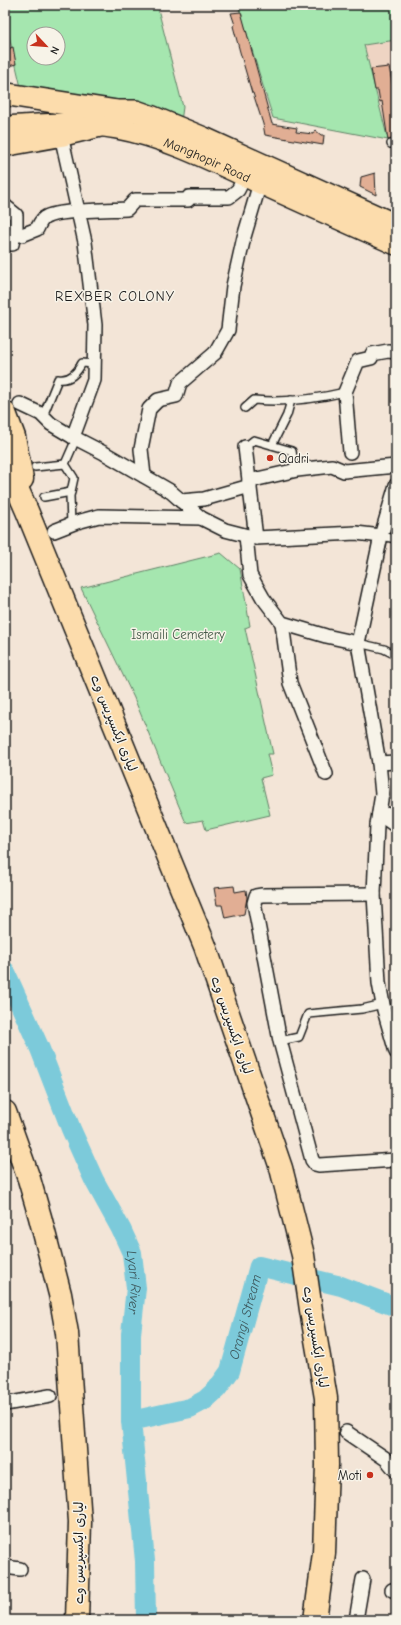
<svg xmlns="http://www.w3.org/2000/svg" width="401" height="1625" font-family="'Comic Neue','Playpen Sans Arabic',sans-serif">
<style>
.built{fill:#eed4c3}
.green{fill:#a5e6af;stroke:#608166;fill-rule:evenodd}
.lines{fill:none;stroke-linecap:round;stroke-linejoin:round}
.river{stroke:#7ccada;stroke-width:20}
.building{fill:#e1ae94;stroke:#1c1c1c}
.lane-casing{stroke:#1c1c1c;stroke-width:10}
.street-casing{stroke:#1c1c1c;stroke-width:16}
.primary-casing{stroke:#1c1c1c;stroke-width:24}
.highway-casing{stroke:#1c1c1c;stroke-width:25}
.lane{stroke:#f7f3e8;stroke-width:7}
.street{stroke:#f7f3e8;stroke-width:13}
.primary{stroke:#fcdcac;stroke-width:21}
.highway{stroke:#fcdcac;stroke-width:22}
.poi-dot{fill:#c8321e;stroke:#f7f3e8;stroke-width:1.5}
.labels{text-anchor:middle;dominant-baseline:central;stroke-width:3;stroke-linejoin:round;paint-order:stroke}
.street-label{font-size:13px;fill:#1c1c1c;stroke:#f7f3e8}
.poi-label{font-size:13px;fill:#1c1c1c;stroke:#f7f3e8;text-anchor:start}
.park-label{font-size:13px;fill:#455948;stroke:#f7f3e8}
.neighbourhood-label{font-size:14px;letter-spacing:1px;fill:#1c1c1c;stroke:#f7f3e8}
.water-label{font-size:14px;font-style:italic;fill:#3e595e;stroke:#f7f3e8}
</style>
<rect width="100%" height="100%" fill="#f3e5d7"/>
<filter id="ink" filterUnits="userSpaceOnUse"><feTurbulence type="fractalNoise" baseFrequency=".025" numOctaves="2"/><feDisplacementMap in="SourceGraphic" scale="8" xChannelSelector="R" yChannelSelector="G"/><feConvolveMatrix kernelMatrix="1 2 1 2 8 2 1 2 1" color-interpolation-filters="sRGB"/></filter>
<g filter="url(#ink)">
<polygon class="built" points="396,40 396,138 388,140 364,45"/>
<g class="green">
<path d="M5,5H157L183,107L180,129L24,100L5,19ZM34,34H58V58H34Z"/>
<polygon points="238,5 396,5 396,40 364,45 388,140 273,118"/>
<polygon points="221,553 240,569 250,626 245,628 273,754 267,754 272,775 261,778 270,815 206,830 203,820 186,823 134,698 81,588"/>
</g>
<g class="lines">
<g class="river">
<path id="s1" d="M5,971L40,1049L71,1129L94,1180L121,1229L132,1253L136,1288L131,1334V1421L145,1561L146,1620"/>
<path id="s2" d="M131,1421L190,1408L205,1400L217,1389L230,1371L259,1266L341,1286L396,1307"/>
</g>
</g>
<g class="building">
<polygon points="241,12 272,124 297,128 296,132 313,134 315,130 321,135 324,135 323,145 265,135 263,124 253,93 252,93 240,52 233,26 235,25 231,13"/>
<polygon points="13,47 16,64 5,67 5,50"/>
<polygon points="389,67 396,103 396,138 388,140 382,101 380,102 378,90 375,90 371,69"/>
<polygon points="375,173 376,195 360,187 361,177"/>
<polygon points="234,886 235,892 246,890 247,898 244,914 225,918 222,905 217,905 214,888"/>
</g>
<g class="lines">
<defs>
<g id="lane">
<polyline points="391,144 396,143"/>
<path d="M245,408L254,400C285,403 316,399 345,392"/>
<path d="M43,416L58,379C70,381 77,373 82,363L95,364"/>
<polyline points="272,445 287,415 291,400"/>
<polyline points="245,447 254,440 292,451 295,470"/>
<polyline points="35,467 65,464"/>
<polyline points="44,497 71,492"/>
<polyline points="71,524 70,496 74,478 65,464 76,439"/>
<polyline points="381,536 396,539"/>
<polyline points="358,643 384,649 396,655"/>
<polyline points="379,812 396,811"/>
<polyline points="280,1041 299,1037 308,1014 362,1009 383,1004"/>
</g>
<g id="street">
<polyline points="61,135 85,242 95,325 94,380 73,437"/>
<polyline points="5,206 16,215 16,235"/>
<path d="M5,244H12L14,235H22L37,229C39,225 41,219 46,217C58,210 110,210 127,209L135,200H188L189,197H229L238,190L245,176"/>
<polyline points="20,404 41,414 51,424 73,437 104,453 170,491 201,518 225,530 256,538 356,533 381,536"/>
<polyline points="245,447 256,538"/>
<polyline points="350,452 345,392 358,361 371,358 372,354 388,351 396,352"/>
<polyline points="144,476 141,449 149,409 158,400 176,396 180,383 215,353 228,330 233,286 244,237 260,183"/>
<polyline points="249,481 297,470 332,466 344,471 396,466"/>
<polyline points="396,485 381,536 358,643 379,763 382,794 377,825 374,894 379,983 384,1010 396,1052"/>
<polyline points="181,501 204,499 250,486"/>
<polyline points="54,531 77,522 99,516 201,518"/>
<polyline points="246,536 250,575 263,598 282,623 326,636 358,643"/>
<polyline points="282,623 290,683 326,774"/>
<polyline points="379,763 396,762"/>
<polyline points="379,814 396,826"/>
<polyline points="374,894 262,895 256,896 254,903 280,1041 312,1160 315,1164 319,1165 396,1160"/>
<polyline points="5,1404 50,1396"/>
<polyline points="346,1432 386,1459 396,1471"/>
<polyline points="5,1567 20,1569"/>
<polyline points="392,1590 396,1591"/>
<polyline points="356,1620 363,1579"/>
</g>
<g id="primary">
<polyline points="96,111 136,111 153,117 204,138 396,225"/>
<path id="s3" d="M5,127C42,125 80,121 117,128C166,137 213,161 258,182C304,203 350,224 396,244"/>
</g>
<g id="highway">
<polyline points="5,94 114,111"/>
<polyline points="5,145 61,135 98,126"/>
<polyline points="5,413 14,437 22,479"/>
<polyline points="5,461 27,511 205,946 281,1168 303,1255 311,1310 326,1398 327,1465 324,1553 315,1620"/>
<polyline points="5,1112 29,1179 40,1217 60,1294 67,1333 80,1522 77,1620"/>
</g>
</defs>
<use href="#lane" class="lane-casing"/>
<use href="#street" class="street-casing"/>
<use href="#primary" class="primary-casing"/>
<use href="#highway" class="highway-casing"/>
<use href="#lane" class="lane"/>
<use href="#street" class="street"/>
<use href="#primary" class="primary"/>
<use href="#highway" class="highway"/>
</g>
</g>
<g class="poi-dot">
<circle cx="270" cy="458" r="4"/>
<circle cx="370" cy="1475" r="4"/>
</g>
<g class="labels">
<g class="street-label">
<text stroke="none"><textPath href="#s3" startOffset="208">Manghopir Road</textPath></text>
<text transform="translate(114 723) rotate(68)">لیاری ایکسپریس وے</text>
<text transform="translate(232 1025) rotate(71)">لیاری ایکسپریس وے</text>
<text transform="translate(316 1337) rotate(81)">لیاری ایکسپریس وے</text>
<text transform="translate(78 1553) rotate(-90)">لیاری ایکسپریس وے</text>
</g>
<g class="poi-label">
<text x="278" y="458">Qadri</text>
<text x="362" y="1475" text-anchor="end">Moti</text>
</g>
<g class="park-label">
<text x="178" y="634">Ismaili Cemetery</text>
</g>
<g class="neighbourhood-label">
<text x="115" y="296">REXBER COLONY</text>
</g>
<g class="water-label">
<text stroke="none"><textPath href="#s1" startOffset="339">Lyari River</textPath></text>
<text stroke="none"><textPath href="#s2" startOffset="172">Orangi Stream</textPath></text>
</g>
</g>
<rect width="401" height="1625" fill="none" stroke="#f7f3e8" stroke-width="20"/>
<rect x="10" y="10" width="381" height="1605" fill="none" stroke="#1c1c1c" stroke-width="1.5" filter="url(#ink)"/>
<g transform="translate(46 46) rotate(116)"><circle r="19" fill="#f7f3e8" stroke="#9f9d96"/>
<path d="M0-3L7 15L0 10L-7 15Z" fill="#c8321e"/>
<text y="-6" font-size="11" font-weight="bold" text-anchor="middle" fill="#1c1c1c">N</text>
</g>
</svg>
